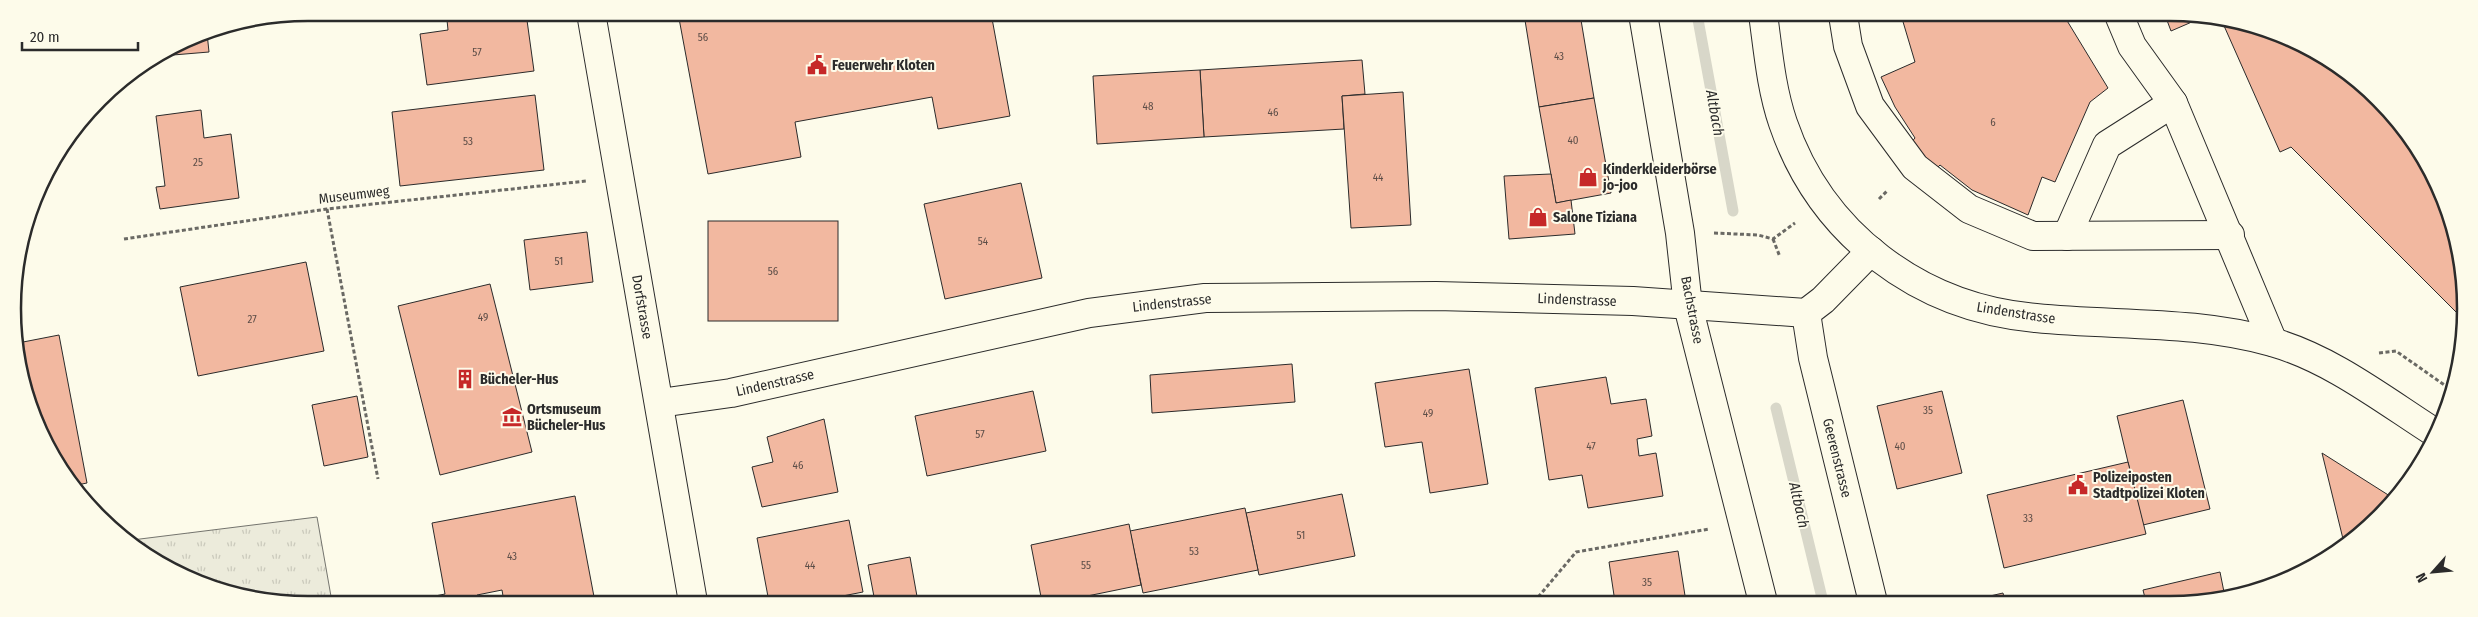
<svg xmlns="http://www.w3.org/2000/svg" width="2478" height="617" font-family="'Fira Sans Condensed',sans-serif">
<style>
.grass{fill:url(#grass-tufts);stroke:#74746e}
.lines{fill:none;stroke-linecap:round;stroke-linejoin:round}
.stream{stroke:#d8d7c9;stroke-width:11}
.building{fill:#f2b8a0;stroke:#2b2b2b}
.minor-casing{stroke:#2b2b2b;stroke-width:30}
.major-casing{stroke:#2b2b2b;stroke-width:30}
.path{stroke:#6a6964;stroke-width:3;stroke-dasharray:4 2.5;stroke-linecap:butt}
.minor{stroke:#fdfbea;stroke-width:28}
.major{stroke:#fdfbea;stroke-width:28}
.labels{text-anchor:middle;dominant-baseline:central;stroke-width:4;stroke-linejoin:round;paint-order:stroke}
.number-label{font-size:11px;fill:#5d4e48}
.poi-label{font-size:14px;font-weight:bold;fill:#2b2b2b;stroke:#fdfbea;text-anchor:start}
.street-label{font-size:14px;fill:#2b2b2b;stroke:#fdfbea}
.water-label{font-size:15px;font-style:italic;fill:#2b2b2b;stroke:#fdfbea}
.rim{fill:none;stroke:#2b2b2b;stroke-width:2.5}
</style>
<defs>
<pattern id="grass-tufts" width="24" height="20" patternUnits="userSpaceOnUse" patternTransform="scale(1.25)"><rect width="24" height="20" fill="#ecebdb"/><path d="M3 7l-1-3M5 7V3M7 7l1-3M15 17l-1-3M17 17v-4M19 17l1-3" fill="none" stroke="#cbcabc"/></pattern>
</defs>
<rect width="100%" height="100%" fill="#fdfbea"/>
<polygon class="grass" points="317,517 332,602 270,602 161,565 132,540"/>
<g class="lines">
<g class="stream">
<polyline points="1697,14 1733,211"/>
<polyline points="1776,408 1823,602"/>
</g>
</g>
<g class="building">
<polygon points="504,13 526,13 534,71 427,85 420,34 448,30 447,20"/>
<polygon points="678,13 991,13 1010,116 938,129 932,97 795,122 801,157 708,174"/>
<polygon points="1524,14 1580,14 1594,98 1539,107"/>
<polygon points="1901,15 2060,15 2066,19 2108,88 2090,102 2055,182 2042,177 2028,215 1972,190 1940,165 1933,172 1907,147 1915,138 1895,107 1881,77 1915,62"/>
<polygon points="2165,15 2208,15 2171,31"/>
<polygon points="2221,19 2318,52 2405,129 2455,232 2461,317 2291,147 2280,152"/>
<polygon points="207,33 209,52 161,56 195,35"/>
<polygon points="1362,60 1365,94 1342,96 1344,129 1204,137 1200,70"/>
<polygon points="1200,70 1204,137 1097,144 1093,76"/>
<polygon points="1403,92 1411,225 1351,228 1342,96"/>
<polygon points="535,95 544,170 400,186 392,112"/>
<polygon points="1594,98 1611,193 1556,203 1539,107"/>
<polygon points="201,110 204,138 231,134 239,198 160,209 156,187 165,186 156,116"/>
<polygon points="1551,174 1556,203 1571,200 1575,234 1509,239 1504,176"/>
<polygon points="1021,183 1042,278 945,299 924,204"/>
<rect x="708" y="221" width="130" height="100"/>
<polygon points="587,232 593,282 530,290 524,240"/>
<polygon points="306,262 324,351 198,376 180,287"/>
<polygon points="490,284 532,452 440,475 398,306"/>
<polygon points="59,335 87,483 72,486 23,385 18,343"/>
<polygon points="1292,364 1295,402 1152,413 1150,375"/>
<polygon points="1469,369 1488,484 1430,493 1422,442 1385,447 1375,383"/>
<polygon points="1606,377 1611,404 1646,399 1652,436 1637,439 1639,456 1656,453 1663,496 1588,508 1582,475 1549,480 1535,388"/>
<polygon points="1033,391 1046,451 927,476 915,416"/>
<polygon points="1942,391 1962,473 1897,489 1877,406"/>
<polygon points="357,396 368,457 324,466 312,405"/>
<polygon points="2183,400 2210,509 2143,525 2117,416"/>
<polygon points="824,419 838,492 762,507 752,467 773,462 767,437"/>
<polygon points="2322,453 2393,498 2379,518 2344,543"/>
<polygon points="2128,462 2146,534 2004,568 1987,495"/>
<polygon points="1342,494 1355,556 1259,575 1246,513"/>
<polygon points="575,496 595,602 504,602 502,590 477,595 478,602 405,602 445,594 432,523"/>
<polygon points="1245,508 1258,570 1143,593 1130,531"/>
<polygon points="849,520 863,592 812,602 769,602 757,538"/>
<polygon points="1129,524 1141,585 1058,602 1042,602 1031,545"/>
<polygon points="1678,551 1686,602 1615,602 1609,562"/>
<polygon points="910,557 918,602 875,602 868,565"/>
<polygon points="2220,572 2225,597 2208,602 2146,602 2143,590"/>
<polygon points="2003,593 2005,602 1964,602"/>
</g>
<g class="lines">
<defs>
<g id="minor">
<polyline points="1643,14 1680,233 1688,306 1763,602"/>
<path d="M1763,14C1768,50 1771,88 1783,123C1821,234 1919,308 2036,318C2114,326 2195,320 2272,342C2332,359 2385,401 2437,434"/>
<polyline points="1843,15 1848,46 1870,106 1915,167 1969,209 2033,236 2230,235"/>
<polyline points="2119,15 2132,46 2173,103 2273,342"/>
<polyline points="2067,236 2107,145 2173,103"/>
<polyline points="1806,313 1813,358 1873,602"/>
<polyline points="660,403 731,393 1089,313 1205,298 1436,296 1633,301 1806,313 1823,300 1871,251"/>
</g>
<polyline id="major" points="591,13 693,602"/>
</defs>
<use href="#minor" class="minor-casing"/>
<use href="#major" class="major-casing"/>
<g class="path">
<polyline points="1879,199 1888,190"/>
<polyline points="327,209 378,479"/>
<polyline points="1714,233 1758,235 1773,239 1795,223"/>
<polyline points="124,239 327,209 586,181"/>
<polyline points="1773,239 1780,257"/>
<polyline points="2379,353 2396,351 2450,389"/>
<polyline points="1534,602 1576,552 1709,529"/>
</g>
<use href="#minor" class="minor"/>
<use href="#major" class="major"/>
</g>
<defs>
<symbol id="civic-bare" viewBox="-9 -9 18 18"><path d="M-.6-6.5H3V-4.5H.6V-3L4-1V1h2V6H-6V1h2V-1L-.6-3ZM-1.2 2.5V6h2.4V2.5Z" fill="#c62828" stroke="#fdfbea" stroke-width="2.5" paint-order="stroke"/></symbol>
<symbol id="shop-bare" viewBox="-9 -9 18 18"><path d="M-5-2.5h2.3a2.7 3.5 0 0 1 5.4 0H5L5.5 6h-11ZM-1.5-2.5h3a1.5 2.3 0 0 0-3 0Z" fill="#c62828" stroke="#fdfbea" stroke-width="2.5" paint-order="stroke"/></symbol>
<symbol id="building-bare" viewBox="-9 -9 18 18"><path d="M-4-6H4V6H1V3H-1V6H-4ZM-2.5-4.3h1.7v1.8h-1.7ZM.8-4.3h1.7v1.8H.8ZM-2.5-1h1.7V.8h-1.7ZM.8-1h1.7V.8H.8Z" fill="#c62828" stroke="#fdfbea" stroke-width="2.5" paint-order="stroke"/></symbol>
<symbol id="museum-bare" viewBox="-9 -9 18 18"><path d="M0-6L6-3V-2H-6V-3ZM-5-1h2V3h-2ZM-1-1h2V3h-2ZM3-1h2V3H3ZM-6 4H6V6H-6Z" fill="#c62828" stroke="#fdfbea" stroke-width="2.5" paint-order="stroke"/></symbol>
</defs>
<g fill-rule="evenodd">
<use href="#civic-bare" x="803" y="51" width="28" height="28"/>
<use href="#shop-bare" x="1574" y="163" width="28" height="28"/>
<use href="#shop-bare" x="1524" y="203" width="28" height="28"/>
<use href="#building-bare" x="451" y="365" width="28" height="28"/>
<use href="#museum-bare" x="498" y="403" width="28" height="28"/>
<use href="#civic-bare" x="2064" y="471" width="28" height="28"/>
</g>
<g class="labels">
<g class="number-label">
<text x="703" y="37">56</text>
<text x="477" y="52">57</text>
<text x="1559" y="56">43</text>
<text x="1148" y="106">48</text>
<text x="1273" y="112">46</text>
<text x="1993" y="122">6</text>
<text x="1573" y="140">40</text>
<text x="468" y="141">53</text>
<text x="198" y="162">25</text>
<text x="1378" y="177">44</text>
<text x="983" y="241">54</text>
<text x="559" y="261">51</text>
<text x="773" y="271">56</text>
<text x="483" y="317">49</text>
<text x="252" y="319">27</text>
<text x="1928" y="410">35</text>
<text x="1428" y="413">49</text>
<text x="980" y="434">57</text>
<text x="1591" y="446">47</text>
<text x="1900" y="446">40</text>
<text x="798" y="465">46</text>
<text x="2028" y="518">33</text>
<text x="1301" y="535">51</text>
<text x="1194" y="551">53</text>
<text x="512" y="556">43</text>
<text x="810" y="565">44</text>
<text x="1086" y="565">55</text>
<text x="1647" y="582">35</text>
</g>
<g class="poi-label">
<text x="832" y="65">Feuerwehr Kloten</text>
<text x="1603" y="169">Kinderkleiderbörse<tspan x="1603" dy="16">jo-joo</tspan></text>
<text x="1553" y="217">Salone Tiziana</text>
<text x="480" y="379">Bücheler-Hus</text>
<text x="527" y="409">Ortsmuseum<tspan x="527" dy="16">Bücheler-Hus</tspan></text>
<text x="2093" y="477">Polizeiposten<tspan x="2093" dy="16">Stadtpolizei Kloten</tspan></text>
</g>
<g class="street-label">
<text transform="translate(354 195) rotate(-7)">Museumweg</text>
<text transform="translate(1577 300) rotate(2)">Lindenstrasse</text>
<text transform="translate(1172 303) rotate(-6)">Lindenstrasse</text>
<text transform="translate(642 307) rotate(80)">Dorfstrasse</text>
<text transform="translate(1692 310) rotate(79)">Bachstrasse</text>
<text transform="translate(2016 313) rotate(9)">Lindenstrasse</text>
<text transform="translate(775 383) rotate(-13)">Lindenstrasse</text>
<text transform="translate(1837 458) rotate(76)">Geerenstrasse</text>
</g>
<g class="water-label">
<text transform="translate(1715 113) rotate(80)">Altbach</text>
<text transform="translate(1799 505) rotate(77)">Altbach</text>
</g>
</g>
<path d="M0 0H2478V617H0ZM308 21H2170A287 287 0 0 1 2457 308V309A287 287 0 0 1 2170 596H308A287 287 0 0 1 21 309V308A287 287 0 0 1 308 21Z" fill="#fdfbea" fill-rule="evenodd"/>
<path class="rim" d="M308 21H2170A287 287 0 0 1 2457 308V309A287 287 0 0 1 2170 596H308A287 287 0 0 1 21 309V308A287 287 0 0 1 308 21Z"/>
<g transform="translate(2433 572) rotate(243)" stroke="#fdfbea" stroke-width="4" paint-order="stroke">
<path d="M0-4L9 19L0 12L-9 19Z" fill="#2b2b2b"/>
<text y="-8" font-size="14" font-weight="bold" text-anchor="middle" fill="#2b2b2b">N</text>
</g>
<path d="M22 42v8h116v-8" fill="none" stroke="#2b2b2b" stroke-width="2.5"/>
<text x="30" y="42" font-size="15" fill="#2b2b2b" stroke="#fdfbea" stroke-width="4" paint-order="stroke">20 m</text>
</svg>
